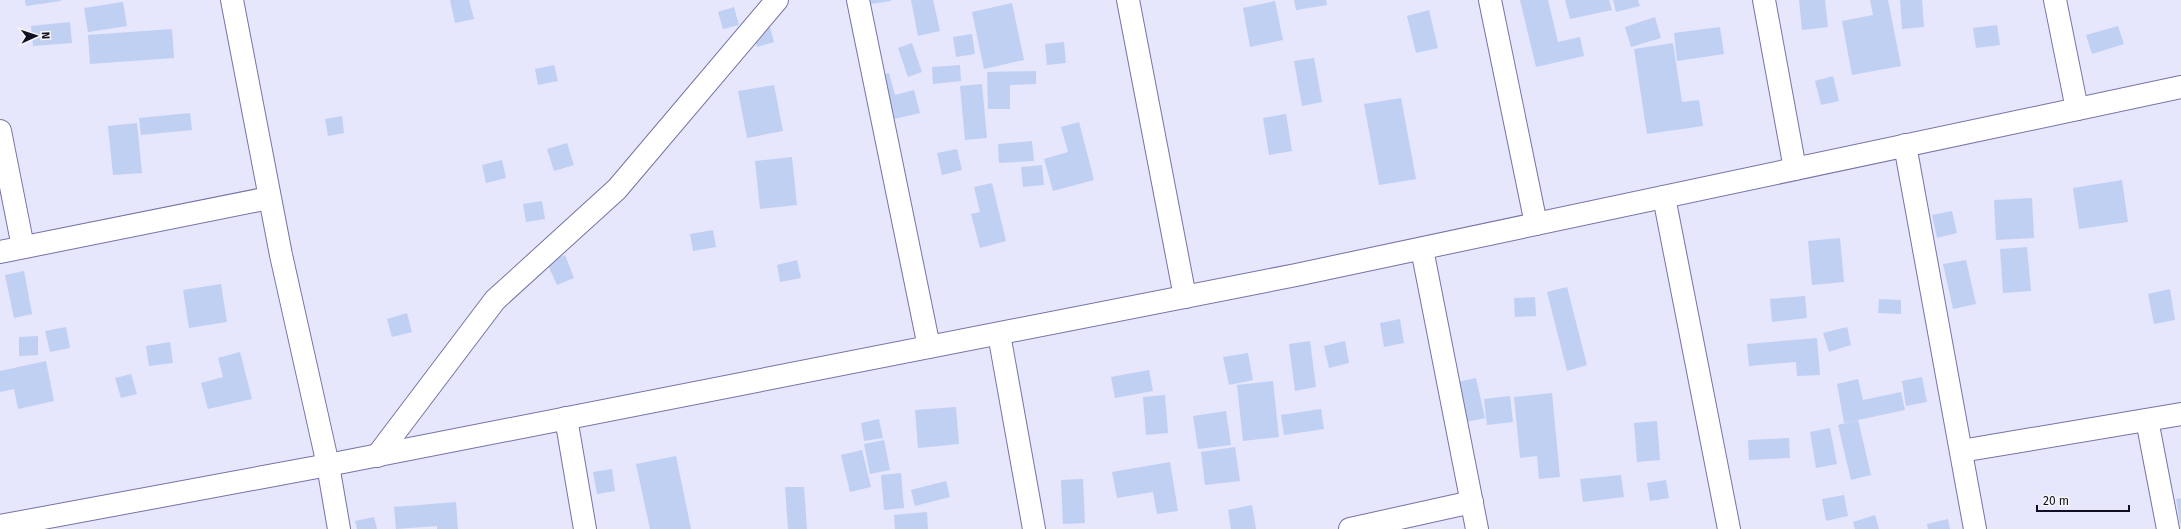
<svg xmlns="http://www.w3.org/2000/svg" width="2181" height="529" font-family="'Fira Sans',sans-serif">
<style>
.building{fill:#c0d0f3}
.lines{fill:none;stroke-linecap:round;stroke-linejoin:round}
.minor-casing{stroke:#7673a6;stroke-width:24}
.tertiary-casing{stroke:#7673a6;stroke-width:24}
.minor{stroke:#fff;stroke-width:22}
.tertiary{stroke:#fff;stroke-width:22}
</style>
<rect width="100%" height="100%" fill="#e6e6fd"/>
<g class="building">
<polygon points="25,0 61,0 61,1 26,6"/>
<polygon points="450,0 469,0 474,19 455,23"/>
<polygon points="863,0 891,0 891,1 864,5"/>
<polygon points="911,0 933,0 940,31 918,36"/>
<polygon points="1294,0 1326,0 1327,5 1296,10"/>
<polygon points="1520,0 1548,0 1558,42 1580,37 1584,56 1536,67"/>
<polygon points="1565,0 1609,0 1612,10 1570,19"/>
<polygon points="1613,0 1638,0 1640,6 1616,12"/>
<polygon points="1799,0 1825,0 1828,27 1802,30"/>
<polygon points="1870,0 1888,0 1901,66 1852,75 1842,21 1873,15"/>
<polygon points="1900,0 1922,0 1924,27 1902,29"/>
<polygon points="1275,1 1283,40 1250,47 1243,8"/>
<polygon points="123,2 127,26 88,32 84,8"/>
<polygon points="1012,3 1024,60 984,69 972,12"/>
<polygon points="734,7 739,25 723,29 718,12"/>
<polygon points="1429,10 1438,48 1416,53 1407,16"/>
<polygon points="1655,17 1661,38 1631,47 1625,27"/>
<polygon points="70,22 72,43 33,46 31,26"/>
<polygon points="769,24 774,42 757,47 752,28"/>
<polygon points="1997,25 2000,45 1976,48 1973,28"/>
<polygon points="2118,26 2124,44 2092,54 2086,35"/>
<polygon points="1720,27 1724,54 1677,61 1674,33"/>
<polygon points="172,29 174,58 90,64 88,35"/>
<polygon points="972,34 975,54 956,57 953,37"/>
<polygon points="1064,42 1066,63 1047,65 1045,44"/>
<polygon points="912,43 922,72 908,77 898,48"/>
<polygon points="1673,43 1682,102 1699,100 1703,126 1647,134 1634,49"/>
<polygon points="1314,58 1322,102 1302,106 1294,61"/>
<polygon points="554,65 558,81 538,85 535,69"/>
<polygon points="960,65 961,81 933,84 932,67"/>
<polygon points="1036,71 1036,84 1010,85 1010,109 988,109 987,72"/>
<polygon points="889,73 895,95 914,90 920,113 894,119 887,94 864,79"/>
<polygon points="1833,76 1839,101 1821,105 1815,81"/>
<polygon points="982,84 987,138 965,140 960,86"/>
<polygon points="774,85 783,131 747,138 738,91"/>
<polygon points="1401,98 1416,179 1379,185 1364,104"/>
<polygon points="190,113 192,130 141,135 139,118"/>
<polygon points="1286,114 1292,151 1269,155 1263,118"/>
<polygon points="342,116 344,133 328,136 325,119"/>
<polygon points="1079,122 1094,180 1053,191 1044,159 1068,152 1061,127"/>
<polygon points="137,123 142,173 113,175 108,126"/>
<polygon points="1032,141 1034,161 999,163 998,144"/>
<polygon points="567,143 574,165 554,171 547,149"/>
<polygon points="957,149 962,170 942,175 937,153"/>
<polygon points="792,157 797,205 760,209 755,161"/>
<polygon points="502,160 506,178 486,183 482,165"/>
<polygon points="1042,165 1044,185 1023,187 1021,167"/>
<polygon points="2122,180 2128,222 2079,229 2073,188"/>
<polygon points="992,183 1006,241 980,248 971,214 980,212 974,187"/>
<polygon points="2032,198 2034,238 1996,240 1994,200"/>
<polygon points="542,201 545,219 526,222 523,204"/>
<polygon points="1952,211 1957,233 1937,238 1932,215"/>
<polygon points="713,230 716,247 693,251 690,234"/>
<polygon points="1840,238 1844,282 1812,285 1808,241"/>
<polygon points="2027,247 2031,291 2003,293 2000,249"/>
<polygon points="565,255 574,278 557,285 547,263"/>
<polygon points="797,260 801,278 780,282 777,265"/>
<polygon points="1966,260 1976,304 1953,309 1943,264"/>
<polygon points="24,271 32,314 14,318 5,275"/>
<polygon points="221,284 227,322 189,328 183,290"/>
<polygon points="1567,287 1587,365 1567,371 1547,292"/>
<polygon points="2170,289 2175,320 2154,324 2148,294"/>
<polygon points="1805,296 1807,318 1772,322 1770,299"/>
<polygon points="1535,297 1536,316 1515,317 1514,298"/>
<polygon points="1879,299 1901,300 1901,314 1878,313"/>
<polygon points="407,313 412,332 392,337 387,319"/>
<polygon points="1400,319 1404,343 1384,347 1380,323"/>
<polygon points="66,327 70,348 50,352 45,331"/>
<polygon points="1847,327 1851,345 1829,352 1823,333"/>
<polygon points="38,336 38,355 19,356 19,337"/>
<polygon points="1817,338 1820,375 1797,376 1796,362 1749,366 1747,344"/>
<polygon points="1310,341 1316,387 1295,391 1289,344"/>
<polygon points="1345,341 1349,363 1329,368 1324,346"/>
<polygon points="170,342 173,363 149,366 146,346"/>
<polygon points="240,352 252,399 208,409 201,383 223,377 218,358"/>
<polygon points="1248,353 1253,380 1229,385 1223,357"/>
<polygon points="46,361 54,401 18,409 14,389 0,392 0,371"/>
<polygon points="1149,370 1153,391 1115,398 1111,377"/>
<polygon points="131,374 137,394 121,398 115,378"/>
<polygon points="1922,377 1927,402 1906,406 1902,381"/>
<polygon points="1476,378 1485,418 1466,422 1457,382"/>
<polygon points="1858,379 1863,400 1901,392 1905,410 1844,423 1837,384"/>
<polygon points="1273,381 1279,437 1243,441 1237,385"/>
<polygon points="1552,393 1560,477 1539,479 1537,456 1520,458 1514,397"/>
<polygon points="1165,395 1168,433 1146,435 1143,397"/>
<polygon points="1510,396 1513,422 1487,425 1484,399"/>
<polygon points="956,407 959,444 918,448 915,410"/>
<polygon points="1321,409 1324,429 1284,435 1281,415"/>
<polygon points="1226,411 1231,445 1198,449 1193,416"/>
<polygon points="879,419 883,438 864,441 861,423"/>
<polygon points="1858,420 1871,475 1851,480 1838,425"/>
<polygon points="1657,421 1660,460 1637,462 1634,423"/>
<polygon points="1830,428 1837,464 1816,468 1810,432"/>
<polygon points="1789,438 1790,458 1749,460 1748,440"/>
<polygon points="884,440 890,470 870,474 864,444"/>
<polygon points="1235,447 1240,481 1205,485 1201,452"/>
<polygon points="862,450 871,487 850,492 841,455"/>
<polygon points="676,456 691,529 650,529 636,464"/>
<polygon points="1170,462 1178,511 1157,514 1153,492 1117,498 1112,472"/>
<polygon points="612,469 615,491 597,494 593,472"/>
<polygon points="901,473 904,508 884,510 881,475"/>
<polygon points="1621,475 1624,497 1583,502 1580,479"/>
<polygon points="1083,479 1085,523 1063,524 1061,480"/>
<polygon points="1666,480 1669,498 1650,501 1647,483"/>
<polygon points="946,481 950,497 915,506 911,490"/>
<polygon points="785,487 804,487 807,529 788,529"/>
<polygon points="1844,495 1848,516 1826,521 1822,499"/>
<polygon points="2181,498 2181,523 2180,523 2176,499"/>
<polygon points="456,502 458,529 437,529 437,526 396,529 394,507"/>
<polygon points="1252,505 1256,529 1231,529 1228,510"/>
<polygon points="927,512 928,529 895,529 894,515"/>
<polygon points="1875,515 1879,529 1855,529 1853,522"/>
<polygon points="374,517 377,529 357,529 355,521"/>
<polygon points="1948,519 1950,529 1928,529 1927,524"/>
</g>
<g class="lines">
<defs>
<g id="minor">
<polyline points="232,0 281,255 328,465 339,529"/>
<polyline points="858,0 929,347"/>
<polyline points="1128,0 1185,297"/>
<polyline points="1490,0 1536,224"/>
<polyline points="1764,0 1795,169"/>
<polyline points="2055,0 2077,109"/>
<polyline points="0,131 23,247"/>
<polyline points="1905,145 1975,529"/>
<polyline points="1664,197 1729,529"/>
<polyline points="1422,249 1477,529"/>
<polyline points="0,252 269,198"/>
<polyline points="999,334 1034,529"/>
<polyline points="566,418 585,529"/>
<polyline points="2147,420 2168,529"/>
<polyline points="1961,451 2181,414"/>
<polyline points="377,456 495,300 617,189 777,0"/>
<polyline points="1350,529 1472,502"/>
</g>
<polyline id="tertiary" points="0,526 328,465 1296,275 2181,87"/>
</defs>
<use href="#minor" class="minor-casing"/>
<use href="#tertiary" class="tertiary-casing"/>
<use href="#minor" class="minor"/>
<use href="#tertiary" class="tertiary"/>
</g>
<g transform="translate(36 36) rotate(87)" stroke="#f5f5f5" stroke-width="3" paint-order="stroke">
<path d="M0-3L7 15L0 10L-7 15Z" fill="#100f22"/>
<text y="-6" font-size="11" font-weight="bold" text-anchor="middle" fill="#100f22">N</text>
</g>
<path d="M2037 505v6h92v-6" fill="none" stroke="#100f22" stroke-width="2"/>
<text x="2043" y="505" font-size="12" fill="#100f22" stroke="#f5f5f5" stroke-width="3" paint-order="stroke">20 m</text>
</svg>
